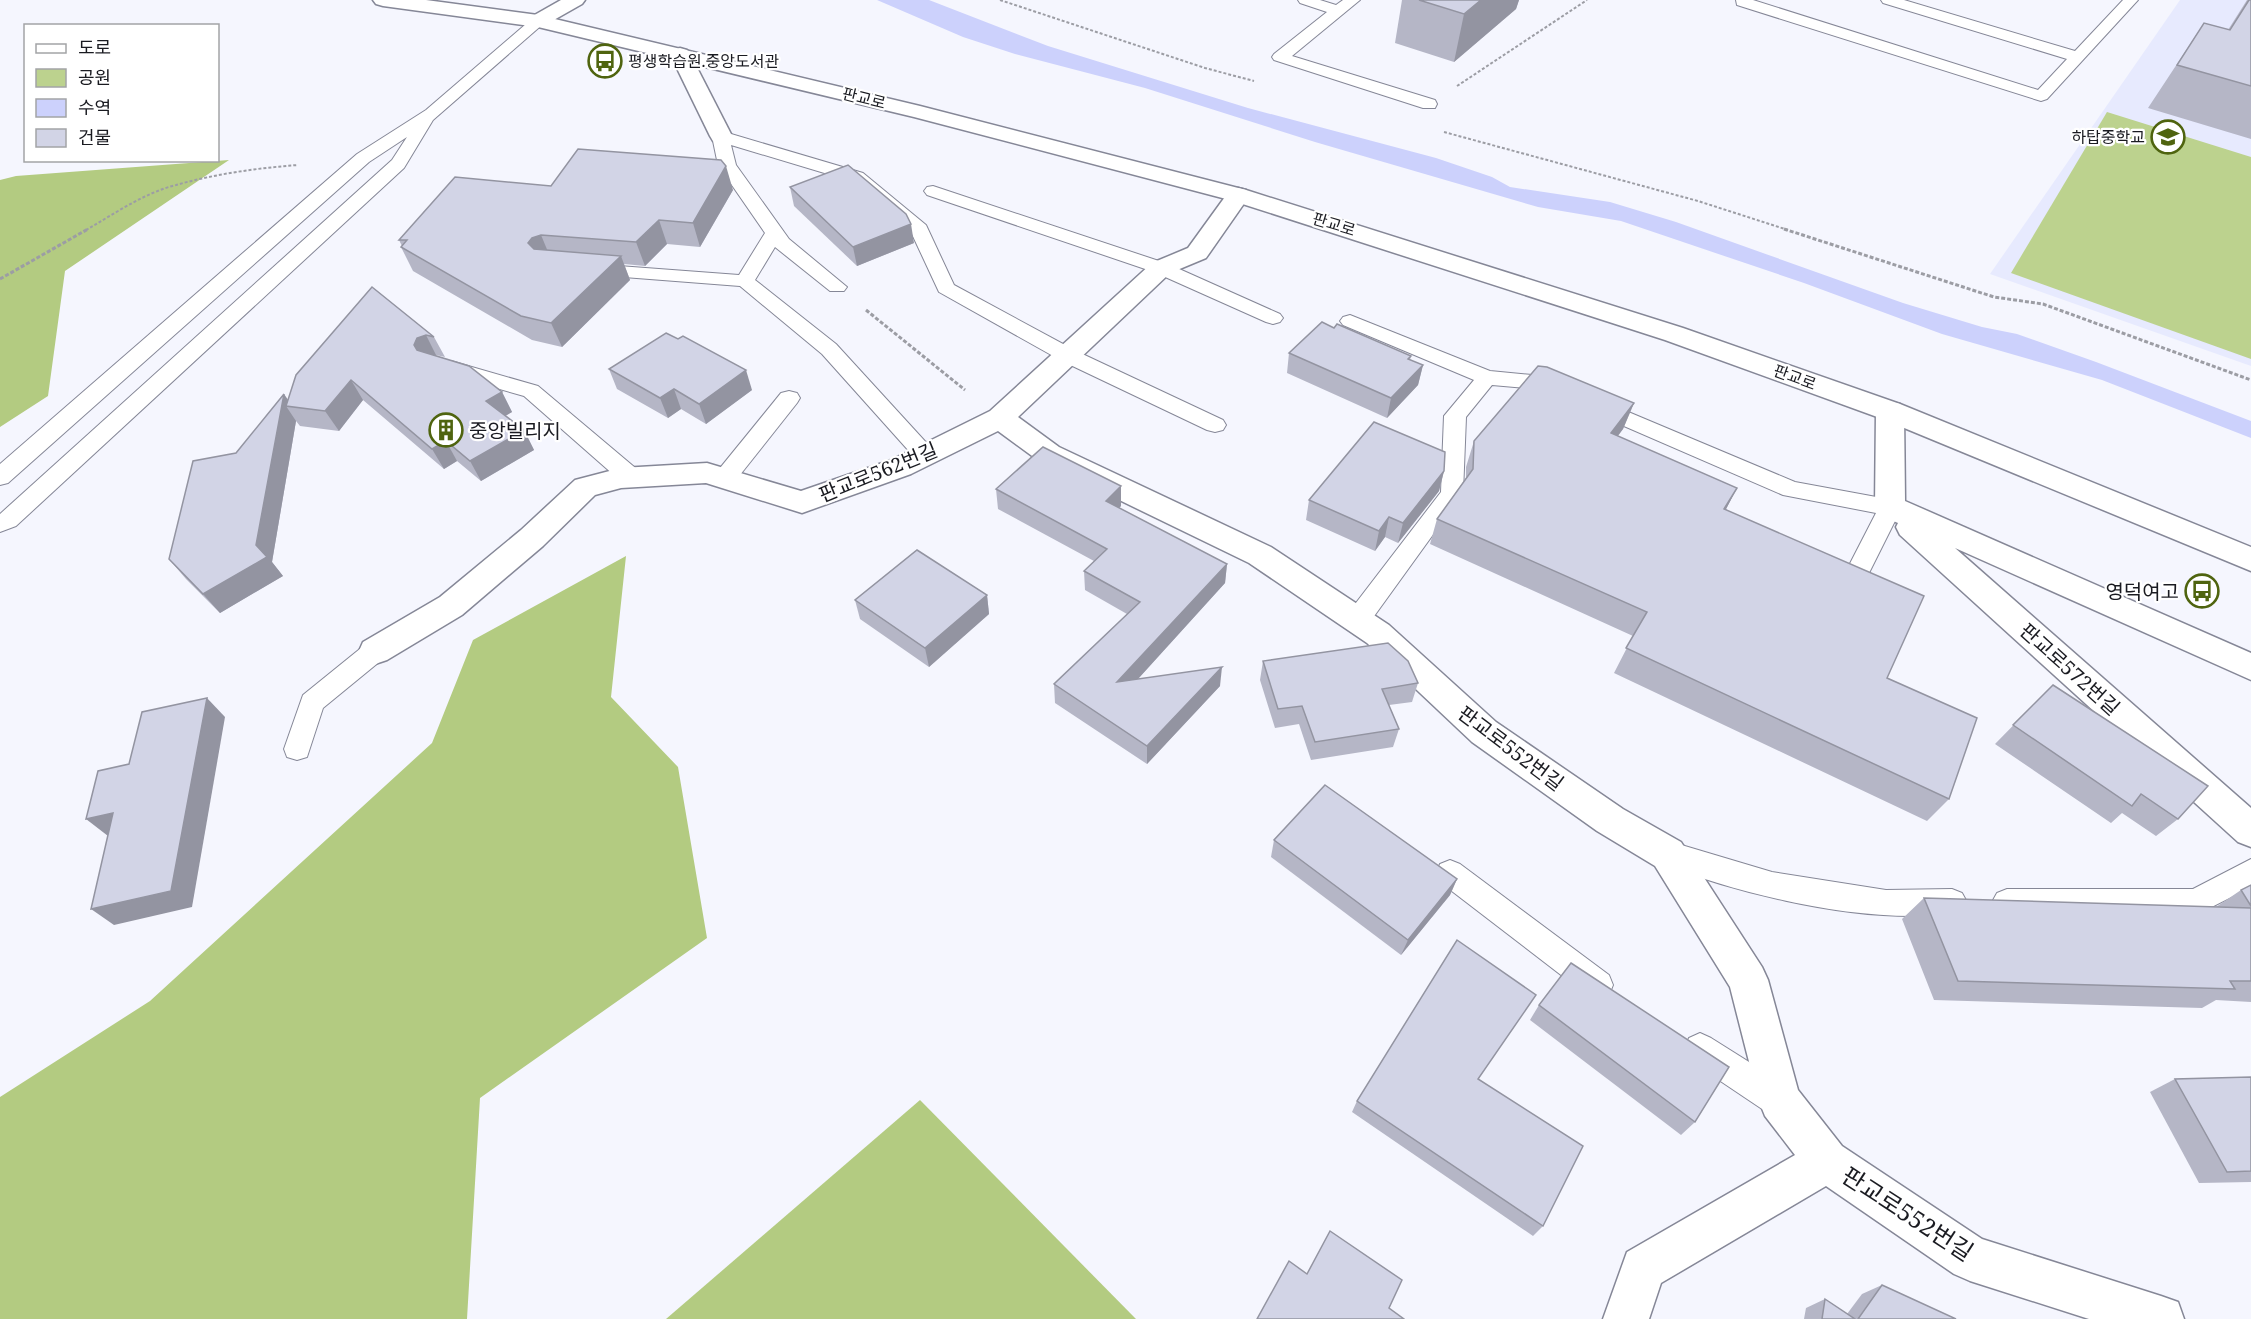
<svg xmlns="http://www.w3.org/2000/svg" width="2251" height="1319" font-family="'Noto Serif','Noto Sans KR',serif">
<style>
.built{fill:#e7eafe}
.green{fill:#bcd28e}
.forest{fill:#b3cb81}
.water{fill:#ccd1fc}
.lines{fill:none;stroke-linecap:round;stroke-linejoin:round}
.lane-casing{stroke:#858797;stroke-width:2}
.street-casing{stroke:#858797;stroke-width:3}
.secondary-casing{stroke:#858797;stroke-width:3}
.path-far1{stroke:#9c9da4;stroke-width:2;stroke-dasharray:3 2;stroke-linecap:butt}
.path{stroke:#9c9da4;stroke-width:3;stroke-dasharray:4 2;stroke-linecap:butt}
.lane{fill:#fff;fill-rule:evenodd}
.street{fill:#fff;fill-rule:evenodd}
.secondary{fill:#fff;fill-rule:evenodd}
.wall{fill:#b5b6c6}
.shaded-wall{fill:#9394a1}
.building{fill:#d2d4e6;stroke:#9394a1;stroke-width:1.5}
.labels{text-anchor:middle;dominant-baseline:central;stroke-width:4.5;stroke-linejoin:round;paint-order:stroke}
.far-poi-label{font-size:16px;fill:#1a1b21;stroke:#fff;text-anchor:start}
.far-street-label{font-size:16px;fill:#1a1b21;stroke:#fff}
.poi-label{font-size:20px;fill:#1a1b21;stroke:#fff;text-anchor:start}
.street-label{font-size:20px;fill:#1a1b21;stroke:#fff}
.near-street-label{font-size:24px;fill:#1a1b21;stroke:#fff}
</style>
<rect width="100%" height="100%" fill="#f5f6fe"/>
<polygon class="built" points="2180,0 2251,0 2251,366 1990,274"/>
<polygon class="green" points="2107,112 2251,157 2251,359 2011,273"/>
<g class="forest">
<polygon points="229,160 65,271 48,396 0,427 0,180 16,176"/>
<polygon points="626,556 611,697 678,767 707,938 480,1098 467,1319 0,1319 0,1097 150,1001 432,743 473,640"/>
<polygon points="920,1100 1136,1319 666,1319"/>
</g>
<polygon class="water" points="877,0 929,0 1048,46 1248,108 1436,158 1492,177 1510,187 1610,202 1676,222 1903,303 1982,327 2017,334 2096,362 2251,421 2251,438 2102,380 1942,334 1804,283 1621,221 1538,207 1315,142 1145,88 1015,54 963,37"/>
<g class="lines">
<defs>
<g id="lane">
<polygon points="1298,0 1320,0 1336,5 1343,0 1360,0 1292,56 1435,100 1437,104 1435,108 1423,108 1274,60 1272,57 1274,54 1327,12 1300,3"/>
<polygon points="1736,0 1753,0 2038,90 2067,59 1883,3 1881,0 1904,0 2075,51 2123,0 2138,0 2047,99 2041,101 1737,5"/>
<polygon points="538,16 543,18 546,21 543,24 433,120 404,168 16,526 0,532 0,514 392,160 407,137 369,162 8,483 0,485 0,464 357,154 426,110 533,18"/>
<polygon points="721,131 863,173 926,225 954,285 1076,351 1223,420 1226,425 1223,430 1215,432 1207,430 1062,361 939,292 911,232 851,181 731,145 736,165 789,239 847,287 844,291 830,291 775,247 755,280 836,344 933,450 936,455 933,460 925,463 917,460 822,354 740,286 585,274 582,270 585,266 592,264 739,275 765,233 718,165 712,136 715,132"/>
<polygon points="933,186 1168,264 1280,314 1283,318 1280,322 1273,324 1266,322 1154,272 927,195 924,191 927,187"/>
<polygon points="1350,315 1490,371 1543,376 1565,385 1569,390 1565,395 1558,397 1539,389 1492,385 1466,417 1463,493 1367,626 1358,629 1349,626 1346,619 1349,612 1441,492 1444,416 1474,380 1343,325 1340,321 1343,317"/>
<polygon points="451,361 538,386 639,471 642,477 639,483 631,485 623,483 524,396 444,373 441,368 444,363"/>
<polygon points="789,391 797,393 800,398 797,403 732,485 724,487 716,485 713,479 716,473 781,393"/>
<polygon points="1595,398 1795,482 1898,501 1902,507 1862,587 1853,590 1844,587 1841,581 1876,513 1783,495 1587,410 1584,405 1587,400"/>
<polygon points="375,641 384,644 388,651 384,658 323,708 307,757 297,760 287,757 284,749 303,695 366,644"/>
<path d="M1668,841L1772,872L1886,890L1952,889L1962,893L1967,902L1962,911C1948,917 1933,916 1917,916C1834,917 1736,892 1658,863L1654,854L1658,845Z"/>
<polygon points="2251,859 2251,887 2196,915 2007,915 1997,911 1992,902 1997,893 2007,889 2193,889"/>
<polygon points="1450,860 1460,864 1609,975 1613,985 1609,995 1598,1000 1587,995 1440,882 1436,873 1440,864"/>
<polygon points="1700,1033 1711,1038 1792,1089 1796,1101 1792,1113 1780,1117 1768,1113 1689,1060 1684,1049 1689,1038"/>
</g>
<g id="street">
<polygon points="561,0 585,0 582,4 545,25 531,25 528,21 531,17"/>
<polygon points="680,48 687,50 690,54 732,136 729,141 721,143 713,141 710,136 670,54 673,50"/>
<polygon points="1238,188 1246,190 1250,195 1206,258 1170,273 1018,417 1059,447 1271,547 1389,625 1496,722 1623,809 1681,842 1762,967 1768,980 1798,1090 1842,1146 1982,1239 2161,1296 2178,1302 2184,1319 2089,1319 1970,1281 1954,1274 1826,1186 1661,1283 1649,1319 1603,1319 1627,1252 1795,1155 1765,1116 1759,1101 1730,987 1655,866 1597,831 1472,742 1367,643 1249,563 1039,461 998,431 911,474 802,513 706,483 621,488 595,495 543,546 462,615 387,660 375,664 363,660 359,651 363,642 440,597 521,530 575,480 621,468 707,463 801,491 891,460 990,411 1152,263 1188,248 1230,190"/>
<polygon points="1890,402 1900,404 1904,411 1905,501 2251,653 2251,680 1955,548 2251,808 2251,847 2238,842 1900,535 1896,527 1898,523 1879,515 1875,507 1876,411 1880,404"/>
</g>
<polygon id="secondary" points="373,0 426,0 538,15 920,106 1246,190 1683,328 1900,404 2251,547 2251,571 1880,418 1665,340 1230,200 914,117 538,27 383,6 376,4"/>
</defs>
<use href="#lane" class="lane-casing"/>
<use href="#street" class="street-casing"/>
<use href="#secondary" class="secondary-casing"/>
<g class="path-far1">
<polyline points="1000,0 1205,68 1254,81"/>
<polyline points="1457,86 1587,0"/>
<polyline points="1444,132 1698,201 1788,230"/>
<path d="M86,230C114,214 144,193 176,185C215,174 257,168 298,165"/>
</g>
<g class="path">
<polyline points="1784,229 1994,297 2043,304 2251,380"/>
<polyline points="0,279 88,229"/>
<polyline points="866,310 965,390"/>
</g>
<use href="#lane" class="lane"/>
<use href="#street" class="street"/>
<use href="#secondary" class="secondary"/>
</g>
<g class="wall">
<polygon points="1402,0 1519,0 1516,9 1454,62 1395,43"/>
<polygon points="2247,0 2251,0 2251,139 2148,108 2204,23 2228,30"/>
<polygon points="551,186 733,190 700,247 667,244 645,266 624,264 630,280 562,347 532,340 413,271 401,247 402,246 399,240"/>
<polygon points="790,187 914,243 857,266 794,206"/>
<polygon points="372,287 434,337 445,357 436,355 435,355 502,392 512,412 505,416 524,430 534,450 481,481 457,461 444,469 363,400 339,431 300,426 296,421 272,562 283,576 220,613 186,579 169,559 236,453 288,400"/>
<polygon points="1334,328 1411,356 1410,360 1423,365 1418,385 1387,418 1287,373 1289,353"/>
<polygon points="609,369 752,390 706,424 681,409 668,418 617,389"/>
<polygon points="1634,403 1623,429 1618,436 1737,488 1726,509 1887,678 1949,799 1927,821 1614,673 1633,636 1430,544 1437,519 1466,478 1466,467 1474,441"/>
<polygon points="1444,471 1439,491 1398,543 1385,537 1375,551 1306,520 1309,500"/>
<polygon points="1121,486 1121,506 1119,508 1227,564 1225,583 1137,680 1220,686 1147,764 1055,703 1054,684 1127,614 1085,590 1084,571 1094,561 998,509 996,489"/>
<polygon points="987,595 989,614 929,667 860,619 855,600"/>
<polygon points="1263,661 1418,683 1412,702 1389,705 1399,729 1393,747 1311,760 1299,724 1275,728 1260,680"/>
<polygon points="2053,685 2178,819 2156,836 2122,813 2111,823 1995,744"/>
<polygon points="1274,840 1457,879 1450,895 1401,955 1271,857"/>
<polygon points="2251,885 2251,1002 2216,1000 2202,1008 1934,1000 1902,919 1924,898 2216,907 2241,890"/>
<polygon points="1539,1005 1695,1122 1681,1135 1530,1020"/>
<polygon points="2251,1077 2251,1182 2199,1183 2150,1092 2175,1079"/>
<polygon points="1479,1079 1543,1226 1533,1236 1352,1112 1357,1101"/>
<polygon points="1882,1285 1956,1319 1804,1319 1806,1308 1825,1299 1847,1314 1862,1294"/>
</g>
<g class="shaded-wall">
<polygon points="1481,0 1519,0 1516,9 1454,62 1464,14"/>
<polygon points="726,166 733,190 700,247 693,223"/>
<polygon points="659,220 667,244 645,266 636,242"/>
<polygon points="911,224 914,243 857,266 853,247"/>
<polygon points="541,235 551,259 542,262 528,243 532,238"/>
<polygon points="621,256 630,280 562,347 551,323"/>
<polygon points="426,335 436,355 428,358 425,365 414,345 417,338"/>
<polygon points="1423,365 1418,385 1387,418 1391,398"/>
<polygon points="746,370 752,390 706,424 699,404"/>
<polygon points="351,380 363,400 339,431 325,411"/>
<polygon points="674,389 681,409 668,418 660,398"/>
<polygon points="502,392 512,412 496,421 486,401"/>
<polygon points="284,394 293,407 286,406 296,421 272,562 283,576 220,613 203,594 256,545"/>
<polygon points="1634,403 1623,429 1600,459 1611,433"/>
<polygon points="524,430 534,450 481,481 470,461"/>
<polygon points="446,441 457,461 444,469 432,449"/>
<polygon points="1444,471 1439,491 1398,543 1403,523"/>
<polygon points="1121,486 1121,506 1106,520 1106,501"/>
<polygon points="1737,488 1724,513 1724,509"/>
<polygon points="1389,517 1385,537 1375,551 1379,531"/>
<polygon points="1227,564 1225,583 1118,701 1117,682"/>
<polygon points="987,595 989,614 929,667 925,648"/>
<polygon points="1222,667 1220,686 1147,764 1147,746"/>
<polygon points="207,698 225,717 192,907 114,925 91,909"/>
<polygon points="113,813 108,836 86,819"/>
<polygon points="1457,879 1450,895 1401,955 1408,940"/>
</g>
<g class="building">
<polygon points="1419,0 1481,0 1464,14"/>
<polygon points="2249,0 2251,0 2251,86 2177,65 2204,23 2230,30"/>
<polygon points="578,149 721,160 726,166 693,223 659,220 636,242 541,235 532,238 528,243 534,249 621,256 551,323 521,316 401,247 407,240 399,240 455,177 551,186"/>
<polygon points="848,165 906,214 911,224 853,247 790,187"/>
<polygon points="372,287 434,337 426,335 417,338 414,345 417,350 469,366 502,392 486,401 524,430 470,461 446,441 432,449 351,380 325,411 286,406 296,375"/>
<polygon points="1322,322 1334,328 1337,324 1411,356 1408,359 1423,365 1391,398 1289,353"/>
<polygon points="666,333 678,339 683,336 746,370 699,404 674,389 660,398 609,369"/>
<polygon points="1538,366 1547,367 1634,403 1611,433 1737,488 1724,509 1924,596 1887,678 1977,718 1949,799 1626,648 1647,612 1437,519 1473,469 1474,441"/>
<polygon points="284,394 256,545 267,557 203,594 169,559 193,461 236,453"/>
<polygon points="1374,422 1445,452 1444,471 1403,523 1389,517 1379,531 1309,500"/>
<polygon points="1043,447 1121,486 1106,501 1227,564 1117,682 1222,667 1147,746 1054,684 1140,602 1084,571 1107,549 996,489"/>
<polygon points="917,550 987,595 925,648 855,600"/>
<polygon points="1388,643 1408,661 1418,683 1382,689 1399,729 1315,742 1302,706 1278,709 1263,661"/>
<polygon points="2053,685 2208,786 2178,819 2141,794 2132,806 2013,725"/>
<polygon points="207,698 171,891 91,909 113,813 86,819 98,771 129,764 142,712"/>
<polygon points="1325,785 1457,879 1408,940 1274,840"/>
<polygon points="2251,885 2251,906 2241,890"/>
<polygon points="1924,898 2251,908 2251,981 2230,981 2235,989 1958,981"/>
<polygon points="1457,940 1536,995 1478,1079 1583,1146 1543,1226 1357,1101"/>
<polygon points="1571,963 1729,1067 1695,1122 1539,1005"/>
<polygon points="2251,1077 2251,1171 2227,1172 2175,1079"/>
<polygon points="1330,1231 1402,1280 1389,1308 1404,1319 1257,1319 1289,1261 1307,1274"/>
<polygon points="1882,1285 1956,1319 1858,1319"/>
<polygon points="1825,1299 1855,1319 1822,1319"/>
</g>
<defs>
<symbol id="bus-ring" viewBox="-11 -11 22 22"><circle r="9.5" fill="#fff" stroke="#4f640f" stroke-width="1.5"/><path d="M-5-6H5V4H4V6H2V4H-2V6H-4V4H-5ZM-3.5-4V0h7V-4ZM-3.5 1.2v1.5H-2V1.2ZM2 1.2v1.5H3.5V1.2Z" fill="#4f640f"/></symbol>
<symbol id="school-ring" viewBox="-11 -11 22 22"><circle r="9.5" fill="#fff" stroke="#4f640f" stroke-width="1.5"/><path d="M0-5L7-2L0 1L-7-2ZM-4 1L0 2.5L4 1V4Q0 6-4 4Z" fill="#4f640f"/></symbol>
<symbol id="building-ring" viewBox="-11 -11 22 22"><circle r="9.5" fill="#fff" stroke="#4f640f" stroke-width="1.5"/><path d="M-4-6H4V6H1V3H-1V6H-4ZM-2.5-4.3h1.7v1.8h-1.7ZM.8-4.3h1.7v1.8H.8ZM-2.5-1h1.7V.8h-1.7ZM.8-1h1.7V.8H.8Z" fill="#4f640f"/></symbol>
</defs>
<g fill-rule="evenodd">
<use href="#bus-ring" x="586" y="42" width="38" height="38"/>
<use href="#school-ring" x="2149" y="118" width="38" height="38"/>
<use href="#building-ring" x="427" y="411" width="38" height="38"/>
<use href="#bus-ring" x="2183" y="572" width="38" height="38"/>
</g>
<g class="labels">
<g class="far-poi-label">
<text x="628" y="61">평생학습원.중앙도서관</text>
<text x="2145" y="137" text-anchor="end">하탑중학교</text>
</g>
<g class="far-street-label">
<text transform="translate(864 98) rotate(14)">판교로</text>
<text transform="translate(1334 224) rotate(17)">판교로</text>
<text transform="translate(1795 377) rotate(20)">판교로</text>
</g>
<g class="poi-label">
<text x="469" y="430">중앙빌리지</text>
<text x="2179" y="591" text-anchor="end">영덕여고</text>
</g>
<g class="street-label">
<text transform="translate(878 472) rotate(-22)">판교로562번길</text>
<text transform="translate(2070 669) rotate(42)">판교로572번길</text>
<text transform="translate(1511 748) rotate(37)">판교로552번길</text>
</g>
<g class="near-street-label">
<text transform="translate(1908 1213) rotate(33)">판교로552번길</text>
</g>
</g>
<rect x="24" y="24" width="195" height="138" fill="#ffffff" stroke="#a3a4a6" stroke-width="1.5"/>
<rect x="36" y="44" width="30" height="9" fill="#ffffff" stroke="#a3a4a6" stroke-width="1.5"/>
<text x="78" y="54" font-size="18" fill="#1a1b21">도로</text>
<rect x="36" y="69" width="30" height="18" fill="#bcd28e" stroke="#a3a4a6" stroke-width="1.5"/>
<text x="78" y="84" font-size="18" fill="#1a1b21">공원</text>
<rect x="36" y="99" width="30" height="18" fill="#ccd1fc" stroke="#a3a4a6" stroke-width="1.5"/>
<text x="78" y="114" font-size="18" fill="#1a1b21">수역</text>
<rect x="36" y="129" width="30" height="18" fill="#d2d4e6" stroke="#a3a4a6" stroke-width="1.5"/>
<text x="78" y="144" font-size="18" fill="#1a1b21">건물</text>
</svg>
